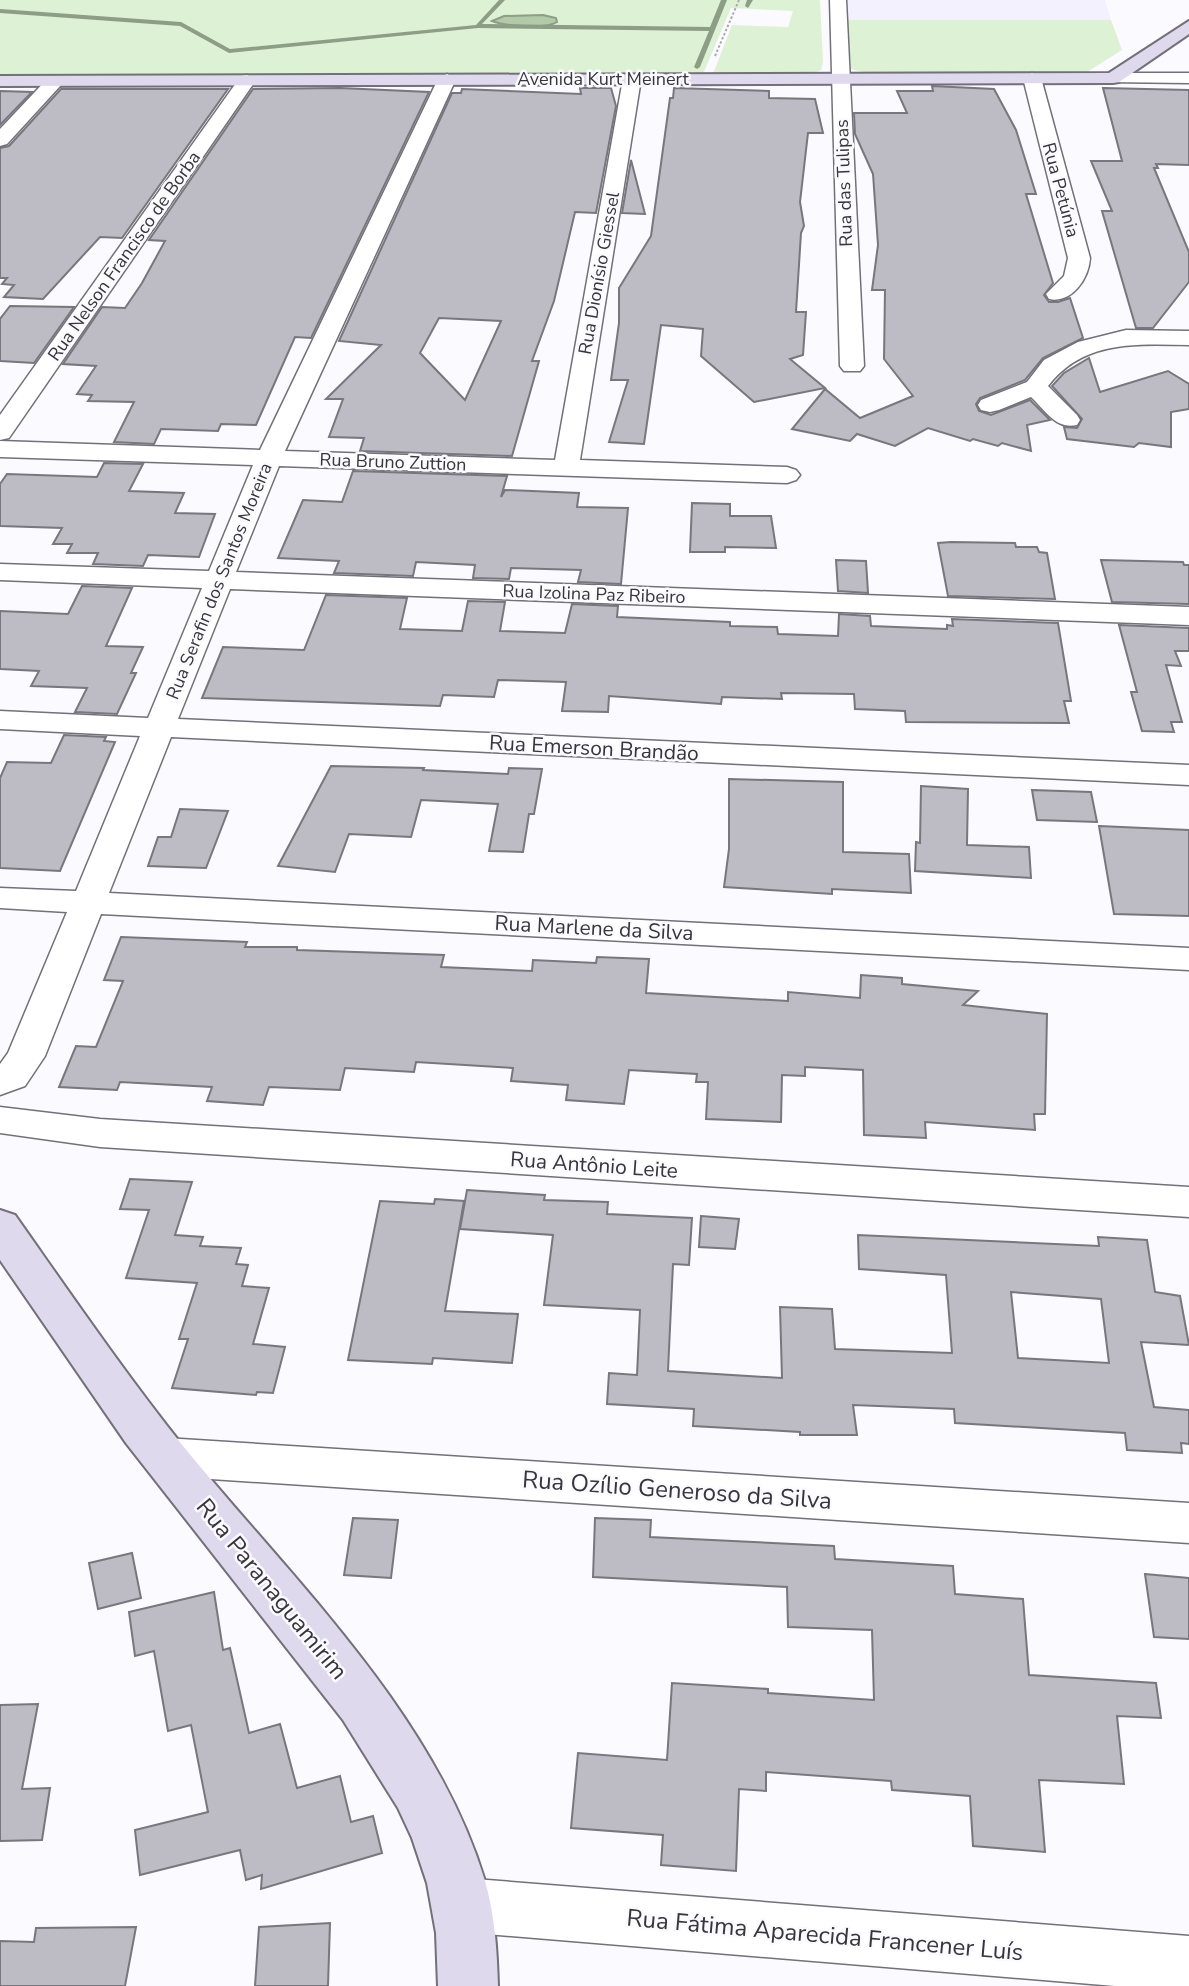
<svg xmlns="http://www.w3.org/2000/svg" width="1189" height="1986" font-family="'Nunito Sans',sans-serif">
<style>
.built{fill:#f4f1fe}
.green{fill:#ddf1d4}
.water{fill:#b2caa7;stroke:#8d9e86;stroke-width:2}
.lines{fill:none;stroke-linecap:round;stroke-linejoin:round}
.stream{fill:#8d9e86;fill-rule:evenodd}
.building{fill:#bdbbc3;stroke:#78767e;stroke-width:2;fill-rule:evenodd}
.street-casing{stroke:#727078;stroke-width:3}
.secondary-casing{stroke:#727078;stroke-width:4}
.path{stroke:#abaaae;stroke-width:2;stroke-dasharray:2.5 2;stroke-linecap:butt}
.street{fill:#fff;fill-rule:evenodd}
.secondary{fill:#dfd9ee;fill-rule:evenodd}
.labels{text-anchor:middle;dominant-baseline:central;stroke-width:5;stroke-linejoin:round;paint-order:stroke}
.far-street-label{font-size:18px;fill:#37363a;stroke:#fbfafe}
.street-label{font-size:21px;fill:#37363a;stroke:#fbfafe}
.near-street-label{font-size:24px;fill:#37363a;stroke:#fbfafe}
</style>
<rect width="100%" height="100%" fill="#fbfafe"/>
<polygon class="built" points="844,0 1105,0 1111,20 847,20"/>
<g class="green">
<polygon points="0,0 820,0 823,62 821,70 810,74 713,74 732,25 788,27 793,11 731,8 703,74 0,76"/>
<polygon points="847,20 1111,20 1122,50 1087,72 867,73 851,69"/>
</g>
<path class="water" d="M543,15L556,18L557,22C546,29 504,26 492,21L504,16Z"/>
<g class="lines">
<g class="stream">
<polygon points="499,0 505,0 482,24 710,27 721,0 727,0 700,67 697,69 694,67 709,31 478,28 229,53 180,26 0,13 0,9 181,22 230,49 476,25"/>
<polygon points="747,0 753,0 748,8 745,6"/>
</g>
</g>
<g class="building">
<polygon points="932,86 994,89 1016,130 1036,194 1026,194 1053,283 1044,295 1049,302 1058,302 1070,298 1083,338 1043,358 1025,380 980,398 976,404 979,411 991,415 1030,400 1050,420 1027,425 1031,451 1002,443 998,446 973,439 970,441 928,428 895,446 857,434 850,441 792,429 825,389 860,418 913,396 884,359 885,290 872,290 878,245 873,174 855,134 854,113 907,113 897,91 933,91"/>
<polygon points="340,88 429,92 311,338 295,337 256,425 221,424 218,431 161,429 154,444 114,442 134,402 88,401 92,395 77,394 96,366 63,364 102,307 125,308 142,283 165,241 149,240 253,89"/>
<path d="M580,88H611L616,106L596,213L575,212L554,301L532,361H539L512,456L360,451L364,438L329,437L343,399H326L381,345L339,341L452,93H461L462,89L581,94ZM439,318L501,321L465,400L420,353Z"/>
<polygon points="674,88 769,91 769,98 815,99 823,133 808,133 800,202 804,226 801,233 796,312 806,312 803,355 790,359 825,388 754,402 701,356 703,329 661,325 644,444 609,442 628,380 611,380 619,323 619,288 651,236 670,98 673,98"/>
<polygon points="1103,88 1189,90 1189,165 1156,164 1158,168 1154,168 1189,252 1189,282 1153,328 1136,328 1102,211 1112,211 1091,161 1122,161"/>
<polygon points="61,89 228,89 122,238 100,237 43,299 4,297 14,285 2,284 7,278 0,278 0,148 9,146"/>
<polygon points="0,91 32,92 0,125"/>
<polygon points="631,160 645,214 622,213"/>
<polygon points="10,306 74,307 34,363 0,361 0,319"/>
<polygon points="1089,358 1100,392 1168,371 1189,384 1189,409 1171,412 1171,447 1139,443 1134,447 1067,439 1064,427 1077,428 1082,419 1052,386 1064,373"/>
<polygon points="104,463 143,464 129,491 184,493 175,513 215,514 199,557 148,555 143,566 93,564 98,553 67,553 72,544 53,544 62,528 0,526 0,484 7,474 97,477"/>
<polygon points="353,471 507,476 501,497 505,490 579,493 577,507 628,508 621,584 578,582 581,570 511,568 509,579 473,578 475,565 416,562 413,576 334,573 339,561 278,558 303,500 342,502"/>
<polygon points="692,503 730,504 730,516 771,516 776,548 725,547 725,552 690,552"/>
<polygon points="951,542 1015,543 1016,547 1037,547 1039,552 1047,553 1055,599 948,596 938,543"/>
<polygon points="836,560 866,561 868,593 838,591"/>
<polygon points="1101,560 1183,562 1184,565 1189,565 1189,604 1112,602"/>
<polygon points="82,586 132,588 106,646 143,647 131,673 136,673 117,714 75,712 87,688 31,686 39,671 0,669 0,611 68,614"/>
<polygon points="326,595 407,598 400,629 462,631 468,601 505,602 500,631 565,633 572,604 618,606 617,617 730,622 730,626 777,627 778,634 838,636 839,614 870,616 871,626 947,629 947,625 953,626 952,619 1058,623 1071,701 1064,701 1069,723 906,722 905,711 855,709 854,694 781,693 782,699 722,697 721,704 609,696 608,712 562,711 566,682 498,680 494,697 443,695 440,706 202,698 223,647 304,650"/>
<polygon points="1119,625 1189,628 1189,651 1175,651 1181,666 1166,665 1182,722 1171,722 1174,732 1142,731 1131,692 1137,692"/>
<polygon points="64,735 106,737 104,741 115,742 60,871 0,868 0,778 7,762 51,763"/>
<polygon points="331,766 424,768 423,770 508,774 509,768 542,769 534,814 529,814 523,852 489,851 498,804 421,800 411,837 349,834 335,872 278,866"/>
<polygon points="729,779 843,782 843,852 909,854 911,893 832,889 832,894 724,887 729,849"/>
<polygon points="921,786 968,789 967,845 1029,847 1031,878 915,871 916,842 920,843"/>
<polygon points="1032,790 1091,792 1097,822 1037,820"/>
<polygon points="180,809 228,811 206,868 148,866 158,837 171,837"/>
<polygon points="1099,826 1189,830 1189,916 1114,914"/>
<polygon points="121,937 247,942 245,947 297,947 297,950 444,955 441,967 532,971 533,960 596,963 597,957 649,959 646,993 788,1001 788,992 860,998 861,975 902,978 902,984 978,991 963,1005 1047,1014 1045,1114 1034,1114 1035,1130 925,1122 926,1138 864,1135 863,1070 805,1067 805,1076 782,1075 781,1122 706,1119 708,1082 696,1082 697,1074 629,1070 624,1104 566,1100 568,1085 511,1081 513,1068 416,1062 414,1072 345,1068 340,1090 269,1087 263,1105 207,1101 212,1087 120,1082 117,1090 59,1087 76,1046 96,1047 123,981 104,980"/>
<polygon points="130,1179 192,1182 175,1235 203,1237 200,1246 241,1248 236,1264 248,1265 242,1286 269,1288 253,1344 285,1347 273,1393 257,1392 256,1395 172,1388 188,1339 179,1339 197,1283 126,1278 149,1210 120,1209"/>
<path d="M467,1190L545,1195L544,1200L608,1202L607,1214L692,1218L689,1265L673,1264L668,1371L782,1378L780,1307L832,1309L835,1349L952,1353L946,1275L859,1269L858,1235L1099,1246L1098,1237L1147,1240L1155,1292L1180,1296L1189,1345L1141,1342L1154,1407L1189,1410V1444L1181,1443L1182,1453L1127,1450L1125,1433L955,1423L954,1409L853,1405L857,1435H800V1432L693,1426L694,1409L607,1404L609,1373L637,1375L640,1310L544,1305L553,1235L460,1229ZM1011,1292L1101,1299L1109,1363L1018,1358Z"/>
<polygon points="435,1199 464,1201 445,1311 518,1314 512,1363 433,1358 432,1364 348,1360 380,1201 434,1204"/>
<polygon points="701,1216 739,1219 735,1249 699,1247"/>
<polygon points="353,1518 398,1520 391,1578 344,1575"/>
<polygon points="595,1518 651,1520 650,1537 834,1546 835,1559 953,1566 955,1594 1023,1599 1029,1675 1156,1683 1161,1718 1117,1716 1124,1784 1039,1780 1045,1852 973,1846 970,1796 892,1790 891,1781 766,1772 766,1791 739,1789 736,1871 661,1865 663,1835 571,1828 578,1753 667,1760 672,1683 768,1689 768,1693 874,1700 872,1630 788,1627 787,1587 593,1577"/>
<polygon points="132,1553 141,1598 98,1609 89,1563"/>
<polygon points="1145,1574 1189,1578 1189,1639 1154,1637"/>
<polygon points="214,1592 223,1650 230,1648 249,1733 280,1724 297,1788 340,1776 351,1822 373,1816 382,1853 261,1889 262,1875 246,1880 240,1850 140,1875 135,1830 208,1812 191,1725 168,1731 154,1651 135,1656 129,1612"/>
<polygon points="38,1704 22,1789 50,1788 42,1840 0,1841 0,1705"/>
<polygon points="330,1923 328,1986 255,1986 259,1927"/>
<polygon points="136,1927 125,1986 0,1986 0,1941 34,1942 36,1928"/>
</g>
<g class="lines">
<defs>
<g id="street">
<polygon points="830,0 846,0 864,366 860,371 844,371 840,366"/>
<path d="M1032,73L1041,78L1090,258C1089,278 1072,304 1049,299L1046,294L1064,276L1068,258L1023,78Z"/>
<polygon points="1113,73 1189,73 1189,83 1107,82 1104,78"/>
<polygon points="447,74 456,79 285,451 555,460 623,79 632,74 641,79 580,460 787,467 796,470 800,475 796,480 787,483 279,466 236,572 1189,607 1189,625 230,589 178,719 1189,765 1189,785 171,737 109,893 1189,948 1189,970 101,914 45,1056 25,1086 0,1095 0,1064 8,1053 67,912 0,908 0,888 76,891 140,736 0,729 0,711 148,718 202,588 0,580 0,564 209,571 253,465 0,457 0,441 260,450 438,79"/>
<polygon points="247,75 256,80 9,438 0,440 0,415 241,76"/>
<polygon points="55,76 64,81 61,85 7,144 0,146 0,129 49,77"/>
<path d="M1126,330L1189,331V345C1136,344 1083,340 1048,386L1077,415L1080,420L1077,425C1056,430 1045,410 1031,397L999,410L990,412L981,410L978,405L981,400L1027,382L1044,360L1078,342Z"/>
<polygon points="0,1107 100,1119 1189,1187 1189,1217 100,1147 0,1133"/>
<polygon points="165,1438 1189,1503 1189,1543 165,1476 149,1470 142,1457 149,1444"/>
<polygon points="462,1878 1189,1936 1189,1986 1115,1986 462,1932 442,1924 434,1905 442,1886"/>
</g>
<g id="secondary">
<polygon points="1189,21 1189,34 1119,82 1113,83 0,86 0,76 1109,73"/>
<path d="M0,1210L15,1215C70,1293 124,1372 183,1446C292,1579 434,1713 485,1881C495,1916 497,1951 498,1986H438L436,1933L427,1883L412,1838L398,1808L343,1720L126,1443L0,1260Z"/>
</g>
</defs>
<use href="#street" class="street-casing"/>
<use href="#secondary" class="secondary-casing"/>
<polyline class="path" points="715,56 739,0"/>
<use href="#street" class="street"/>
<use href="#secondary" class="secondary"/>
</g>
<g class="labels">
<g class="far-street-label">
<text x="603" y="79">Avenida Kurt Meinert</text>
<text transform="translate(844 183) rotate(-92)">Rua das Tulipas</text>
<text transform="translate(1061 190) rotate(75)">Rua Petúnia</text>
<text transform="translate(124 256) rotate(-55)">Rua Nelson Francisco de Borba</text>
<text transform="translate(599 273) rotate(-80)">Rua Dionísio Giessel</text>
<text transform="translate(393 462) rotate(2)">Rua Bruno Zuttion</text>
<text transform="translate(219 581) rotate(-68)">Rua Serafin dos Santos Moreira</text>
<text transform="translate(594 594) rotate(2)">Rua Izolina Paz Ribeiro</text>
</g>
<g class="street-label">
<text transform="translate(594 748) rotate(3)">Rua Emerson Brandão</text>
<text transform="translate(594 928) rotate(3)">Rua Marlene da Silva</text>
<text transform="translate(594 1165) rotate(4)">Rua Antônio Leite</text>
</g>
<g class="near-street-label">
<text transform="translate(677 1490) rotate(4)">Rua Ozílio Generoso da Silva</text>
<text transform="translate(272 1589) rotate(51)">Rua Paranaguamirim</text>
<text transform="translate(825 1935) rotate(5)">Rua Fátima Aparecida Francener Luís</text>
</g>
</g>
</svg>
